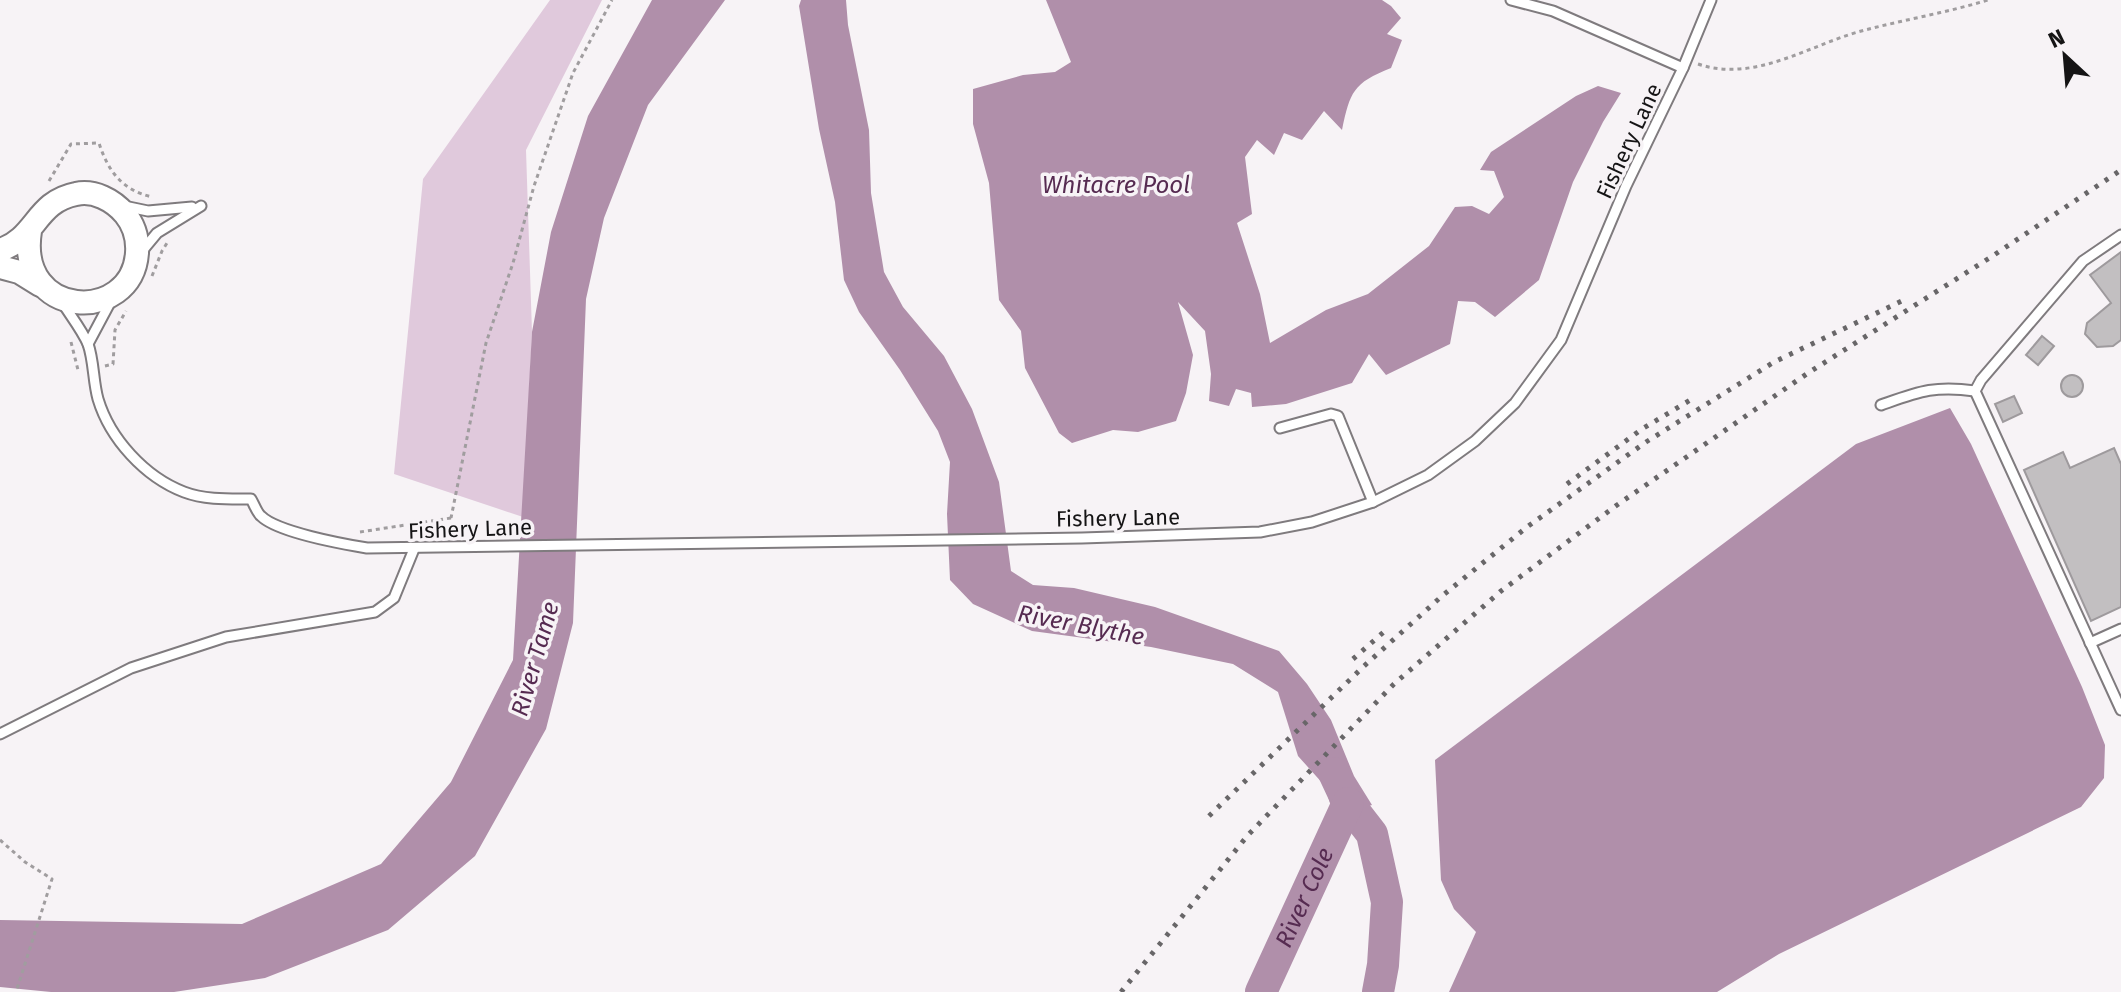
<svg xmlns="http://www.w3.org/2000/svg" width="2121" height="992" font-family="'Fira Sans',sans-serif">
<style>
.green{fill:#e0c9dc}
.water{fill:#b08faa}
.lines{fill:none;stroke-linecap:round;stroke-linejoin:round}
.river{stroke:#b08faa;stroke-width:32}
.building{fill:#c2bfc1;stroke:#9e9a9d;stroke-width:2}
.service-casing{stroke:#7f7b7e;stroke-width:13}
.tertiary-casing{stroke:#7f7b7e;stroke-width:26}
.path{stroke:#a09d9f;stroke-width:3;stroke-dasharray:4 4;stroke-linecap:butt}
.service{stroke:#fff;stroke-width:9}
.tertiary{stroke:#fff;stroke-width:22}
.rail{stroke:#686668;stroke-width:5;stroke-dasharray:4 8;stroke-linecap:butt}
.labels{text-anchor:middle;dominant-baseline:central;stroke-width:7;stroke-linejoin:round;paint-order:stroke}
.street-label{font-size:22px;fill:#151415;stroke:#f7f3f6}
.water-label{font-size:24px;font-style:italic;fill:#562b51;stroke:#f7f3f6}
</style>
<rect width="100%" height="100%" fill="#f7f3f6"/>
<polygon class="green" points="550,0 602,0 526,150 532,332 523,517 394,474 423,179"/>
<g class="water">
<polygon points="652,0 725,0 648,105 604,218 586,299 573,623 546,729 475,856 388,930 265,978 174,992 51,992 0,987 0,920 242,924 381,864 451,782 513,660 532,332 551,232 588,116"/>
<polygon points="801,0 846,0 848,25 869,130 871,193 884,272 903,307 944,356 972,409 999,482 1011,571 1033,585 1074,588 1155,607 1279,651 1307,684 1331,720 1354,776 1372,805 1334,817 1325,786 1298,756 1278,692 1233,664 1151,647 1032,631 973,604 950,580 947,514 950,462 938,431 900,370 859,312 844,280 835,202 819,129 799,6"/>
<path d="M1046,0H1382L1391,6L1401,18L1387,34L1402,40L1391,68C1353,83 1350,92 1342,130L1324,111L1302,140L1284,133L1274,155L1257,140L1245,157L1252,214L1237,223L1260,294L1270,343L1326,310L1368,294L1429,246L1455,207L1472,206L1489,214L1504,197L1494,171L1480,170L1491,152L1576,96L1598,86L1621,93L1603,122L1573,182L1539,280L1495,317L1475,302L1458,301L1450,344L1386,375L1369,354L1352,383L1286,404L1252,407L1251,393L1236,389L1229,406L1209,401L1211,374L1205,331L1178,302L1193,355L1186,393L1176,421L1138,432L1113,430L1072,443L1059,433L1025,368L1021,331L999,300L989,183L973,124V89L1023,75L1055,72L1071,62Z"/>
<polygon points="1950,408 1971,444 2082,687 2105,745 2104,778 2081,807 1779,954 1717,992 1449,992 1476,932 1454,909 1441,880 1435,760 1856,444"/>
</g>
<g class="lines">
<g class="river">
<polyline points="1334,773 1348,803 1372,834 1387,902 1383,965 1378,992"/>
<path id="s1" d="M1261,992L1348,803"/>
</g>
</g>
<g class="building">
<polygon points="2121,252 2121,340 2113,346 2097,347 2085,334 2087,323 2111,303 2090,275"/>
<polygon points="2042,336 2054,346 2038,365 2026,355"/>
<circle cx="2072" cy="386" r="11"/>
<polygon points="2014,396 2022,413 2003,422 1995,404"/>
<polygon points="2114,448 2121,464 2121,607 2091,621 2024,470 2063,452 2070,468"/>
</g>
<g class="lines">
<defs>
<g id="service">
<polyline points="1511,0 1553,11 1683,68"/>
<polyline points="124,206 148,211 192,207"/>
<polyline points="2121,235 2083,261 1981,380 1975,391 2121,710"/>
<polyline points="142,251 157,233 201,206"/>
<path d="M62,302C70,315 82,330 88,344C94,361 93,381 98,399C110,439 145,477 184,492C205,500 229,499 251,499C254,504 257,513 261,516C277,532 343,544 367,548L1082,538L1260,532L1312,522L1373,502L1428,475L1475,441L1515,403L1561,340L1626,186L1683,68L1711,0"/>
<polyline points="88,344 112,299"/>
<path d="M1881,405C1918,392 1934,385 1975,391"/>
<polyline points="1280,428 1331,414 1338,416 1373,502"/>
<polyline points="2090,643 2121,629"/>
<polyline points="0,734 131,668 226,637 375,612 394,598 414,549"/>
</g>
<g id="tertiary">
<path d="M0,250C37,238 35,202 76,194C94,190 113,200 125,214C134,225 138,239 137,253C132,324 16,320 30,231"/>
<polyline points="0,267 19,272 40,285"/>
</g>
</defs>
<use href="#service" class="service-casing"/>
<use href="#tertiary" class="tertiary-casing"/>
<g class="path">
<path d="M1698,64C1757,84 1813,42 1869,29C1908,19 1949,12 1988,0"/>
<path d="M49,181L71,144L99,143C108,171 122,190 152,197"/>
<polyline points="152,276 162,251 167,243"/>
<polyline points="71,342 78,370 81,369"/>
<polyline points="105,366 113,364 115,330 126,311"/>
<polyline points="360,532 451,518"/>
<polyline points="455,534 451,518 486,343 513,263 534,186 573,73 612,0"/>
<polyline points="0,840 25,862 52,879 16,992"/>
</g>
<use href="#service" class="service"/>
<use href="#tertiary" class="tertiary"/>
<g class="rail">
<polyline points="1567,484 1642,429 1692,399"/>
<polyline points="1353,659 1386,630"/>
<polyline points="1209,816 1364,666 1442,596 1527,527 1646,442 1774,362 1908,298"/>
<polyline points="1121,992 1248,835 1394,684 1501,591 1617,505 1808,373 1991,257 2121,170"/>
</g>
</g>
<g class="labels">
<g class="street-label">
<text transform="translate(1629 141) rotate(-65)">Fishery Lane</text>
<text transform="translate(1118 518) rotate(-1)">Fishery Lane</text>
<text transform="translate(470 529) rotate(-2)">Fishery Lane</text>
</g>
<g class="water-label">
<text x="1116" y="185">Whitacre Pool</text>
<text transform="translate(1081 625) rotate(11)">River Blythe</text>
<text transform="translate(535 659) rotate(-74)">River Tame</text>
<text stroke="none"><textPath href="#s1" startOffset="104">River Cole</textPath></text>
</g>
</g>
<g transform="translate(2065 56) rotate(334)" stroke="#f7f3f6" stroke-width="6" paint-order="stroke">
<path d="M0-6L14 30L0 20L-14 30Z" fill="#151415"/>
<text y="-12" font-size="22" font-weight="bold" text-anchor="middle" fill="#151415">N</text>
</g>
</svg>
